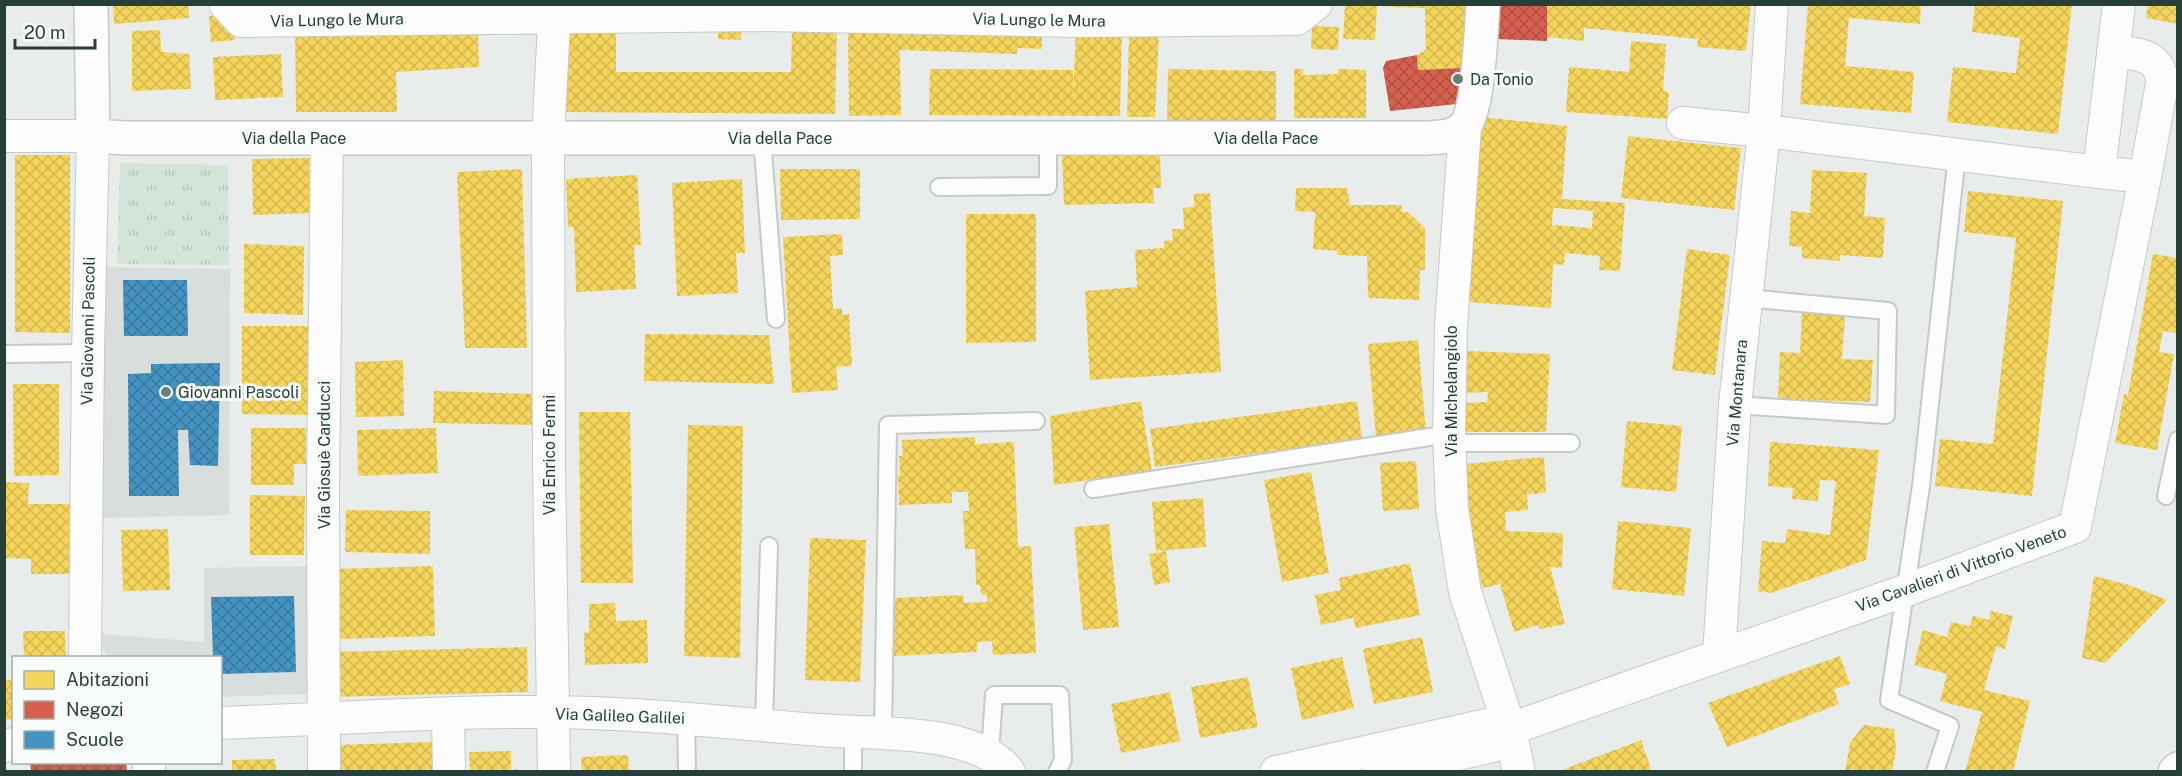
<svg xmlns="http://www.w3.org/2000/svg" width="2182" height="776" font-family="'Public Sans',sans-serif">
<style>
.built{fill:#d7dedb}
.park{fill:url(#park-tufts)}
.homes{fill:url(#homes-cross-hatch);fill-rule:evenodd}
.shops{fill:url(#shops-cross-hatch)}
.schools{fill:url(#schools-cross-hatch)}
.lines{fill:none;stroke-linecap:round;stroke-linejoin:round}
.service-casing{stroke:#c5cac8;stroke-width:20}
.minor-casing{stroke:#c5cac8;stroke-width:34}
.secondary-casing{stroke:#c4cac8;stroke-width:36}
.service{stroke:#fcfcfc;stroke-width:16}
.minor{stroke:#fcfcfc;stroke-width:32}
.secondary{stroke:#fcfcfc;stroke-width:33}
.poi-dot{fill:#6a7d77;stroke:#f7fbf9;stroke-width:2}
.labels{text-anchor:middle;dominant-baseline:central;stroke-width:6;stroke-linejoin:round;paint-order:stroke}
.street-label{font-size:16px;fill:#264039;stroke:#f7fbf9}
.poi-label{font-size:16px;fill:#264039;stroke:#f7fbf9;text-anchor:start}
</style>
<defs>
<pattern id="park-tufts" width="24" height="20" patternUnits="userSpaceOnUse" patternTransform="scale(1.5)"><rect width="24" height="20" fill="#d3e5d8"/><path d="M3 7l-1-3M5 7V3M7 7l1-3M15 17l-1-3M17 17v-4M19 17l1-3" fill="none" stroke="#b5c6ba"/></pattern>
<pattern id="homes-cross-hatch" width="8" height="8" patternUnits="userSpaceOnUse" patternTransform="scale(1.5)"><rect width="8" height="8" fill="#f6d55c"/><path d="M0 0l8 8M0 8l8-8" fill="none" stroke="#d3b851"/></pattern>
<pattern id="shops-cross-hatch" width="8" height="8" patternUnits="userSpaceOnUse" patternTransform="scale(1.5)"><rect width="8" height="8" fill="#d6604d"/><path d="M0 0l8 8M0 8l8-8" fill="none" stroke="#ad5141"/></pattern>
<pattern id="schools-cross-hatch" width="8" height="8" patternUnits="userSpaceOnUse" patternTransform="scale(1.5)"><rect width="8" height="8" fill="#4393c3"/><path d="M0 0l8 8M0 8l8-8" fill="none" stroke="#38799f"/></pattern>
</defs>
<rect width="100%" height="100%" fill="#e8edeb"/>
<g class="built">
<polygon points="104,267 230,269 229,515 102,518"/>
<polygon points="308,566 308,694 221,697 220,658 109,657 103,649 102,634 204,642 204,568"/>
</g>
<polygon class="park" points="120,163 228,165 229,265 117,264"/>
<g class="homes">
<polygon points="113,4 188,4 189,18 114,24"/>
<polygon points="1345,4 1466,4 1461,68 1418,70 1417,55 1426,50 1425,8 1377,6 1375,40 1343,39"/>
<polygon points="1547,4 1751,4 1746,51 1697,47 1698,39 1584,28 1584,41 1547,37"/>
<polygon points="1808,4 1921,4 1920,24 1849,18 1845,66 1914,72 1911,113 1800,104"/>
<polygon points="1975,4 2072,4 2058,134 1947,122 1953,67 2016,73 2020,38 1972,32"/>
<polygon points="2148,4 2178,4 2178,24 2146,18"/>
<polygon points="224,15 234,29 235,40 211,42 209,16"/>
<polygon points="719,21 742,22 741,40 718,39"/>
<polygon points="562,24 616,24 616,72 791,72 792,27 837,28 835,114 562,112"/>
<polygon points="478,25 479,67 396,72 397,112 296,112 295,27"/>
<polygon points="1312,26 1339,27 1338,50 1311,49"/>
<polygon points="848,28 1042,34 1042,49 1017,48 1017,54 900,50 901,115 849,116"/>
<polygon points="1076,28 1122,30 1120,116 929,115 930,69 1073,70 1073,99"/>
<polygon points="160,30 161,52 189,54 191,89 132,91 132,31"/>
<polygon points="1129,33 1159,33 1155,117 1127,117"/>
<polygon points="1631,41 1666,44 1663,91 1669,92 1667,119 1566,112 1569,67 1629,72"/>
<polygon points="281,54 283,97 215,100 213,57"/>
<polygon points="1168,69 1276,71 1276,122 1167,121"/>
<polygon points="1294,69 1303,69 1303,75 1338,74 1338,69 1366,70 1366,118 1294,118"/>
<path d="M1481,117L1567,126L1562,199L1625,203L1620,271L1599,270L1600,256L1565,253L1564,265L1553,264L1551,308L1469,302ZM1553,208L1593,211L1592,228L1552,225Z"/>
<polygon points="1628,136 1741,148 1734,210 1621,198"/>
<polygon points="1160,151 1161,188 1153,188 1154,203 1064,205 1062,154"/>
<polygon points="15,155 70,155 70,333 15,332"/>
<polygon points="309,158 310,213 253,215 252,159"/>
<polygon points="522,169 527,348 465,348 457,172"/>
<polygon points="780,169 860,169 860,219 781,220"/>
<polygon points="1812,170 1867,173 1864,216 1885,218 1883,258 1840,255 1840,261 1802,258 1802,247 1789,246 1791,211 1810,213"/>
<polygon points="637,175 641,245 634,245 636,289 576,292 574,227 568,227 566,179"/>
<polygon points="742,179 745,253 736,253 738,293 677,296 672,183"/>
<polygon points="1296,188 1347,188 1350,205 1402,205 1402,212 1408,212 1425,228 1425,270 1420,270 1419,300 1368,298 1367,256 1337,255 1337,251 1313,249 1315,212 1295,211"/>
<polygon points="1968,191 2063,201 2032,496 1935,486 1940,439 1993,444 2016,238 1964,232"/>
<polygon points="1210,193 1221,372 1090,380 1085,291 1137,287 1135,250 1164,248 1164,241 1173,240 1172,229 1184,229 1183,208 1194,207 1194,194"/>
<polygon points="966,214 1036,214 1036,342 966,343"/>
<polygon points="842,234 843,255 830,256 833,309 842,308 842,315 849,314 852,366 836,367 838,390 792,393 783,237"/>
<polygon points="244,244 304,246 303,315 244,313"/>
<polygon points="1687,249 1730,255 1715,375 1672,370"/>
<polygon points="2153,254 2178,258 2177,333 2163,331 2159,352 2174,354 2157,450 2115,443 2124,394 2128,395"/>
<polygon points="1802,312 1845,315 1842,359 1873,360 1870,402 1778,399 1780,352 1800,353"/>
<polygon points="242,326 311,326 312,415 242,414"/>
<polygon points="645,334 769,335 774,384 644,381"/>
<polygon points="1418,340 1426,433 1376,438 1368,344"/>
<polygon points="1467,351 1550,354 1546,432 1464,432 1464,403 1487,402 1488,392 1465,393"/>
<polygon points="403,360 404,416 356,417 355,362"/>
<polygon points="13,384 59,384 59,475 14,476"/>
<polygon points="434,391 535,394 534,425 433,423"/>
<polygon points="1141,401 1152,471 1054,485 1050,416"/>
<polygon points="1357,401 1362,439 1155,467 1150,429"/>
<polygon points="579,412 630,412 633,583 581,583"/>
<polygon points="1627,421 1682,426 1676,492 1621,487"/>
<polygon points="688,425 743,426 740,658 684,656"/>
<polygon points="251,428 306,428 306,464 294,464 294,485 251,485"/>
<polygon points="436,428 438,473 358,476 357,430"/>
<polygon points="975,437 975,444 1014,442 1018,547 1031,546 1036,653 993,655 992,641 977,642 977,652 894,656 894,598 963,595 964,603 987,602 987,595 981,595 980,585 976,585 975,549 965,549 963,511 969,511 968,492 952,492 952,503 899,505 898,475 900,475 899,456 903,456 902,440"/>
<polygon points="1770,442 1879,450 1866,560 1771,593 1758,591 1762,541 1785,543 1787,529 1830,535 1836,481 1820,480 1818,501 1792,499 1793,488 1768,486"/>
<polygon points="1544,457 1546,493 1527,494 1528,510 1505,512 1506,531 1563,533 1562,568 1550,567 1565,624 1540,629 1538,625 1514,632 1500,584 1483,588 1473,555 1465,506 1465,464"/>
<polygon points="1416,461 1419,509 1383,511 1380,463"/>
<polygon points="1311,472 1329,573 1282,582 1264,480"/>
<polygon points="5,482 29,483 28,504 70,504 69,574 31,574 31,559 5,558"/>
<polygon points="250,495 305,496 304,555 250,555"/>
<polygon points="1203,498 1206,547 1156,551 1152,502"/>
<polygon points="346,510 430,511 430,554 345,552"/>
<polygon points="1618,521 1691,528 1684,596 1612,589"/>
<polygon points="1109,524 1119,627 1083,630 1074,527"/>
<polygon points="168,529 170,590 123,591 121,530"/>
<polygon points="810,538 866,540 860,682 805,680"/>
<polygon points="1166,551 1170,582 1154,585 1149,554"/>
<polygon points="1410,563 1420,615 1356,628 1353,618 1321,625 1315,595 1341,590 1339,578"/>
<polygon points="433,566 435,636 339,639 336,569"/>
<polygon points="2094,576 2129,585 2167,600 2105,663 2082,658"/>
<polygon points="615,603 616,621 647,620 648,663 585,665 584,633 589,632 589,604"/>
<polygon points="1991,611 2013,616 2005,649 1996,647 1984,690 2030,701 2013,772 1965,772 1982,712 1940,701 1947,674 1914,665 1923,630 1947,637 1951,622 1970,626 1973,616 1989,620"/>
<polygon points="23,631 65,631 66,658 24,658"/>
<polygon points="1422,637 1433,692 1374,704 1363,649"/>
<polygon points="527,647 528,692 334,697 333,652"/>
<polygon points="1840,656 1850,684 1834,689 1839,704 1727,747 1708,703"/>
<polygon points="1342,657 1354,708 1302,720 1291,668"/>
<polygon points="1248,677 1258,727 1200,738 1191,687"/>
<polygon points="4,680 12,680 13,719 4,720"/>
<polygon points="1170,692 1180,741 1121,753 1111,704"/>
<polygon points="1864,725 1894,729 1896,750 1892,772 1845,772 1850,743"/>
<polygon points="1641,740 1652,772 1559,772 1559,771"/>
<polygon points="432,742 432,772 334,772 333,745"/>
<polygon points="511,751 511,770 517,769 517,772 470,772 469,752"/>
<polygon points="628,755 629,772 582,772 581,757"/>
<polygon points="275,759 276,772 232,772 232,760"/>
</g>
<g class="shops">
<polygon points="1498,4 1547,4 1547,41 1496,39"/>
<polygon points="1417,55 1418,70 1461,68 1457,104 1390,111 1383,68 1386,61"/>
<polygon points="30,762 126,762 127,772 31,772"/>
</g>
<g class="schools">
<polygon points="123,280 187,280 188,336 124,336"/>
<polygon points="220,363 218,466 190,465 188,430 178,430 179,496 129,496 128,374 151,373 151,364"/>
<polygon points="294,596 296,672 220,674 220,658 213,658 211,597"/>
</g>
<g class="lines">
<defs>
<g id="service">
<polyline points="762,138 776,319"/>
<polyline points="939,187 1048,186 1048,139"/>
<polyline points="4,354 88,353"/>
<polyline points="1735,405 1886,415 1888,311 1746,298"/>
<polyline points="1449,443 1571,443"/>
<polyline points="1093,489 1449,434"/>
<polyline points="2166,496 2178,440"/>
<polyline points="686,718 687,772"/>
<polyline points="764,725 769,546"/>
<polyline points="853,733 853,772"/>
<polyline points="883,734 888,425 1036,421"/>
<polyline points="990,753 994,695 1060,695 1063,760 1057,772"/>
<polyline points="1935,772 1950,726 1889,700 1921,486 1957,155"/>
</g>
<g id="minor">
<polyline points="225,4 241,21 757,15 1079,21 1297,19 1316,4"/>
<path d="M2113,51C2138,55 2161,53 2162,84L2145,177L2099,172L2119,4"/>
<polyline points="1683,123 1764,131 2099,172"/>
<polyline points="1465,127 1451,326 1449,434 1452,508 1465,592 1510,729 1519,772"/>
<polyline points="4,136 93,136 88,353 85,658"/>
<polyline points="1719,656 1735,405 1764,131 1772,4"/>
<polyline points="448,714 449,772"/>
<path d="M220,723C331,719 442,711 552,712C641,713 730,723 819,730C871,735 976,727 1009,772"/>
<polyline points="4,746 14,744"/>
<polyline points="149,762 149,772"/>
<polyline points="324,772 323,489 327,138"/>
<polyline points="554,772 549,466 548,139 555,4"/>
<polyline points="1276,772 1486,725 1510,729"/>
<polyline points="1379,772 1493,746 1510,729 1907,590 2075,527 2145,177"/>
</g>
<g id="secondary">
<path d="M91,4L93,136L126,138H1426C1439,137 1452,138 1462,129C1479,115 1481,29 1483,4"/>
<polyline points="2175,772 2178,769"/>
</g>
</defs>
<use href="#service" class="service-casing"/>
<use href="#minor" class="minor-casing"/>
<use href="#secondary" class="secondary-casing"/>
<use href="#service" class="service"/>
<use href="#minor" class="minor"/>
<use href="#secondary" class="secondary"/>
</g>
<g class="poi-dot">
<circle cx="1458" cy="79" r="6"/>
<circle cx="166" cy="392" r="6"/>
</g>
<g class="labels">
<g class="street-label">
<text transform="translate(337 20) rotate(-1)">Via Lungo le Mura</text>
<text transform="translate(1039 20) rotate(1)">Via Lungo le Mura</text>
<text x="294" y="138">Via della Pace</text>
<text x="780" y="138">Via della Pace</text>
<text x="1266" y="138">Via della Pace</text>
<text transform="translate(88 331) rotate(-89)">Via Giovanni Pascoli</text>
<text transform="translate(1451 391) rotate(-90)">Via Michelangiolo</text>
<text transform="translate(1737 393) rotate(-85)">Via Montanara</text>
<text transform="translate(324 455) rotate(-90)">Via Giosuè Carducci</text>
<text transform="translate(549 455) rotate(-90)">Via Enrico Fermi</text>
<text transform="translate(1961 569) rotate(-20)">Via Cavalieri di Vittorio Veneto</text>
<text transform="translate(620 716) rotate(2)">Via Galileo Galilei</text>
</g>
<g class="poi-label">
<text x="1470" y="79">Da Tonio</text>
<text x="178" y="392">Giovanni Pascoli</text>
</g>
</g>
<rect width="2182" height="776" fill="none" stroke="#264039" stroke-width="12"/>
<rect x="12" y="656" width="210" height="108" fill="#f7fbf9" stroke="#a3b0ac" stroke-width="1.5"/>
<rect x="24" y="671" width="30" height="18" fill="#f6d55c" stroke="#a3b0ac" stroke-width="1.5"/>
<text x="66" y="686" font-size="18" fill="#264039">Abitazioni</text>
<rect x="24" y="701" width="30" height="18" fill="#d6604d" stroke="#a3b0ac" stroke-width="1.5"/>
<text x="66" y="716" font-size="18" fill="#264039">Negozi</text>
<rect x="24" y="731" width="30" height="18" fill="#4393c3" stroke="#a3b0ac" stroke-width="1.5"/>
<text x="66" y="746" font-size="18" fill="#264039">Scuole</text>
<path d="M15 39v9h80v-9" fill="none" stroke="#264039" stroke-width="3"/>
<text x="24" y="39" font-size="18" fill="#264039" stroke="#f7fbf9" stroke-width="4.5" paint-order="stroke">20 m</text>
</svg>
